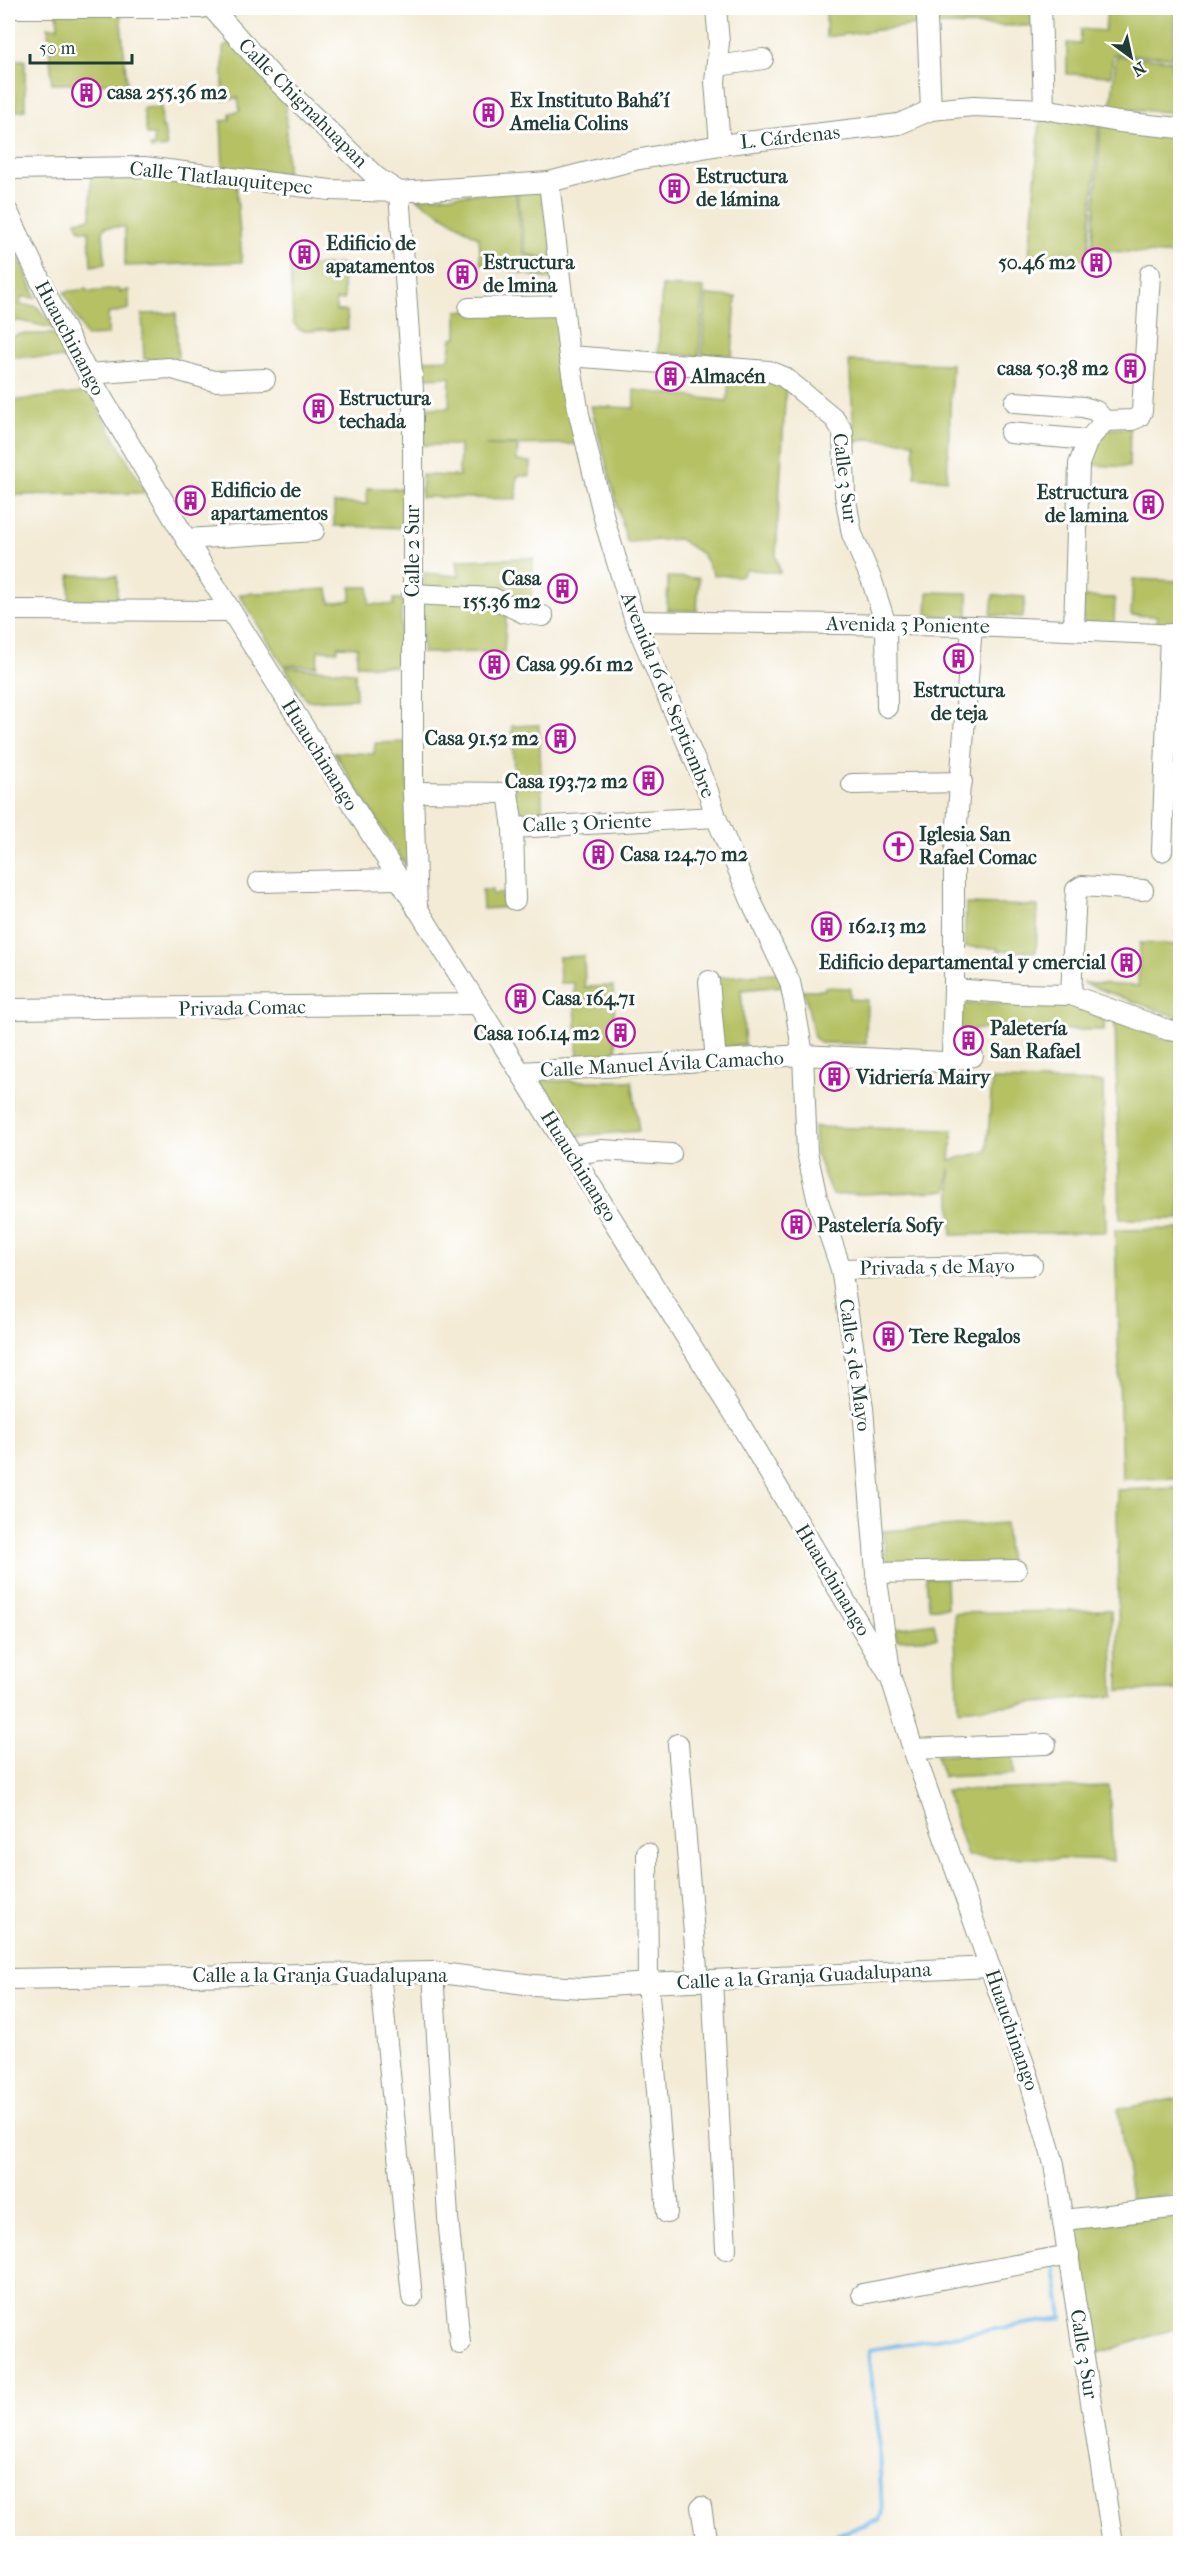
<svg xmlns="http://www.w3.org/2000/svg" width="1188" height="2551" font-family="'IM FELL French Canon',serif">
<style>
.green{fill:#b5c163;stroke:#6a7f4c;stroke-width:1.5}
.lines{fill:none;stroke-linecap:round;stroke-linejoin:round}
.stream{stroke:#78bcee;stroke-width:4}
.minor-casing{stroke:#899485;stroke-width:22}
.minor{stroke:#fff;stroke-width:20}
.labels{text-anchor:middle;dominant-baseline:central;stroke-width:6;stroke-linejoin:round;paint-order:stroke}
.poi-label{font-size:20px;font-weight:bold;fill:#1f3d34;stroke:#fff;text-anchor:start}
.street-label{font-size:20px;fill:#1f3d34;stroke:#fff}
</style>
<rect width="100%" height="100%" fill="#fff"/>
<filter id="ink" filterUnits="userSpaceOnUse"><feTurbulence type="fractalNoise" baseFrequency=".0167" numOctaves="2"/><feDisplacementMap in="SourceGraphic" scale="12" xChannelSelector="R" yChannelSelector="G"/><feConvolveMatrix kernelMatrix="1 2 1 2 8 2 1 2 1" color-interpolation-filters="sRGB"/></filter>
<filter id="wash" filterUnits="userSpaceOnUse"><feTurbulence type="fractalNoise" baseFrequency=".008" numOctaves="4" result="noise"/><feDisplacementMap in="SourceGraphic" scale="24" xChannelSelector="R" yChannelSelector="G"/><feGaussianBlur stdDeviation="1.35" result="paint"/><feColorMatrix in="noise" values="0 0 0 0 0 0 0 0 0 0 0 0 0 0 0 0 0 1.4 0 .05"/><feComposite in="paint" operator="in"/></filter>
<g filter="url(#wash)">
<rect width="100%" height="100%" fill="#f3ebd6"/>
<g class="green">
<polygon points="826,8 919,8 915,25 826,37"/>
<polygon points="934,8 1038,8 1038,26 934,25"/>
<polygon points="1107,8 1177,8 1173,57 1113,54 1111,76 1067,74 1067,43 1080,44 1081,29 1105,31"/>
<polygon points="57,12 120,12 127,83 52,84 48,27 58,27"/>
<polygon points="234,40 286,95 287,173 223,169 221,121 230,120 230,113 240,111 238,98 223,100 223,48"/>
<polygon points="1116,56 1171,60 1171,69 1180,70 1180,113 1111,108"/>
<polygon points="8,60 25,60 25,110 8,112"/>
<polygon points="161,107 162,128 164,128 167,147 151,149 150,146 154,146 154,135 147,135 143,108"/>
<polygon points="1040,120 1099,125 1088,260 1029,256"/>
<polygon points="1101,125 1180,132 1180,255 1092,250"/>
<polygon points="91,172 236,182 242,262 125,266 125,227 105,227 103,231 105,264 91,266 89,231 80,230 76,221 91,218"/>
<polygon points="546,189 555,260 526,254 517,192"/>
<polygon points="515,191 524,254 553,263 553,280 481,264 479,238 416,198"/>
<polygon points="8,247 10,254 17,251 36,298 21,297 20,305 36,306 57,329 20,321 8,321"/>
<polygon points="342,264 344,300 336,300 336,311 347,311 348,329 305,331 298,329 293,322 290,267"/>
<polygon points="662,286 704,288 699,356 658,353"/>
<polygon points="86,289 88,292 119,289 120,292 129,290 129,309 108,314 108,335 86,336 64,292"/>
<polygon points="706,295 736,297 732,356 702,354"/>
<polygon points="558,310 583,444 485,445 518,446 517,461 531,462 530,476 517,476 516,499 421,497 422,475 459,476 460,445 423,445 423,407 449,408 450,377 422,378 421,360 449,359 452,338 457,337 457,311"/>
<polygon points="176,313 178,358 144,359 142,314"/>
<polygon points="20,334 59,334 72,359 8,356 8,338"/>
<polygon points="849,361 952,364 947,480 915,477 914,442 865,439 855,443"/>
<polygon points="730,372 786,384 776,556 780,573 746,569 742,576 714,575 702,554 679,539 627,542 591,406 634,408 634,390 727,401"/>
<polygon points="8,380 10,401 89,392 146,493 8,495"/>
<polygon points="1130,428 1129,467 1092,465 1094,448 1106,429"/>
<polygon points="367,488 407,489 406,528 334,526 334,503 367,504"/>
<polygon points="533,558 531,611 424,592 424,573 459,576 457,560"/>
<polygon points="70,575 117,576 117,604 69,602"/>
<polygon points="668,577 699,578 697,611 667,610"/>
<polygon points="1133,579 1180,581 1180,629 1157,628 1157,616 1131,615"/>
<polygon points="351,587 369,587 369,604 394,605 394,599 402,599 399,667 357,665 357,647 338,646 337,651 318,650 317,666 283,665 239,594 328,589 330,603 351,600"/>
<polygon points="928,592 968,593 968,617 927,615"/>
<polygon points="993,595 1025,597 1023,617 991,615"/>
<polygon points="1083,597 1115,598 1114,623 1083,623"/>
<polygon points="423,598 507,607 504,652 422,653"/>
<polygon points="285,667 355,672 356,699 307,701"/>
<polygon points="539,725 543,823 516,824 512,726"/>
<polygon points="406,742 411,874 334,752 374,754 375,743"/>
<polygon points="482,890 492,890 492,894 512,893 512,907 483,909"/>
<polygon points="966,904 1038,906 1036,952 997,951 998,948 964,947"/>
<polygon points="1140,943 1180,945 1180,1018 1082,983 1138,986"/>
<polygon points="584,956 585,987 613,986 617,1059 578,1061 574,983 560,983 559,957"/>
<polygon points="782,972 783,986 741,990 745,1045 718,1048 713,978"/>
<polygon points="825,987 850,988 850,999 867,1000 866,1044 821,1043 814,1037 806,997 802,990 824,990"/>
<polygon points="1068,1000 1105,1013 1104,1030 985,1029 958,1031 963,1004"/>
<polygon points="1115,1019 1160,1038 1180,1040 1180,1219 1120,1219"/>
<polygon points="992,1080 1103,1082 1106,1232 952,1235 950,1168 947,1191 832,1195 816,1153 814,1127 953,1130 950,1160 987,1151"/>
<polygon points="540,1081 632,1081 639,1131 576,1136"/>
<polygon points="1180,1229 1180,1478 1122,1479 1115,1230"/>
<polygon points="1180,1488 1180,1690 1119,1691 1117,1490"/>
<polygon points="1005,1523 1009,1563 887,1567 883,1531"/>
<polygon points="926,1577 946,1578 947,1608 929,1607"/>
<polygon points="1111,1610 1114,1696 958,1710 954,1613"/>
<polygon points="934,1623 937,1638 897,1640 894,1629"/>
<polygon points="1013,1751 1014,1774 943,1777 936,1755"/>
<polygon points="1109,1786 1113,1861 967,1856 946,1791"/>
<polygon points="1180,2098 1180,2195 1131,2200 1118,2109"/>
<polygon points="1180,2215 1180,2327 1099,2353 1076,2227"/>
</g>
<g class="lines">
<polyline class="stream" points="807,2544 879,2521 882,2512 878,2427 869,2361 869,2350 1062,2318 1055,2268"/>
</g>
</g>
<g filter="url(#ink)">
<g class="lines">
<defs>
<g id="minor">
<polyline points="8,8 202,8"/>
<polyline points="212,8 273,77 376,177 399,192"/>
<polyline points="716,8 719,42 715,82 720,145"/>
<polyline points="930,8 927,18 931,110"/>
<polyline points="1041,8 1044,109"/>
<polyline points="718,66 763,59"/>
<polyline points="8,169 144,167 330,190 399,192 549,182 635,160 720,145 899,124 931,110 973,106 1044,109 1119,122 1180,128"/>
<polyline points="549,182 569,356 579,414 606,526 635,621 708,791 716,817 753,905 790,982 795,1007 803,1055 807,1152 817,1198 841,1269 863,1408 876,1573 890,1671"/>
<polyline points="399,192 413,390 413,792 417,909"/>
<polyline points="8,212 48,297 88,374 186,539 733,1412 891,1678 913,1749 1029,2078 1054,2164 1113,2544"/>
<polyline points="469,308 562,306"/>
<polyline points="569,356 769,371 784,377 835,419 843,432 845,495 852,534 872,581 886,625 887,707"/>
<polyline points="88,374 169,368 214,381 265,379"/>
<polyline points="1015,402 1083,407 1096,411 1105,421"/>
<polyline points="1010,433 1088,440"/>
<polyline points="186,539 314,531"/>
<polyline points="412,594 493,598 524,613 543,616"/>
<polyline points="8,610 230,611"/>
<polyline points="635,621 972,626 1180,635"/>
<polyline points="1074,629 1079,464 1088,440 1105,421 1132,420 1139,417 1142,411 1150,274"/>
<polyline points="852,784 962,782"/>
<polyline points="413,792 508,793 513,828 515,900"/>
<polyline points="513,828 716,817"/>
<polyline points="1162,851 1170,634"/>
<polyline points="259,882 397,879"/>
<polyline points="709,981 716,1061"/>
<polyline points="954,989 1019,994 1071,995 1168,1030 1180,1032"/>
<polyline points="1071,995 1076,890 1082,886 1143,890"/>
<polyline points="8,1009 477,1004"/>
<polyline points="949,1059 952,1055 954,989 954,864 972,626"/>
<polyline points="521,1072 803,1055 944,1062 973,1056"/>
<polyline points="572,1155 601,1150 671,1154"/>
<polyline points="841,1269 1032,1265"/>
<polyline points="876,1573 1016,1570"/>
<polyline points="678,1744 698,1981"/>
<polyline points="913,1749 1046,1744"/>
<polyline points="647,1853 648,1983 667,2213"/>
<polyline points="380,1972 412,2297"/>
<polyline points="433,1972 448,2217 460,2344"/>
<polyline points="8,1979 433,1972 533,1985 583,1988 648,1983 990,1967"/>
<polyline points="712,1980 726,2249"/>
<polyline points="1064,2220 1180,2207"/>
<polyline points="862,2294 1069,2255"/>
<polyline points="701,2507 707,2544"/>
</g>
</defs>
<use href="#minor" class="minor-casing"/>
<use href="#minor" class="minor"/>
</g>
</g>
<defs>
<symbol id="building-ring" viewBox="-11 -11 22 22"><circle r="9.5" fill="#fff" stroke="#b5179e" stroke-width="1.5"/><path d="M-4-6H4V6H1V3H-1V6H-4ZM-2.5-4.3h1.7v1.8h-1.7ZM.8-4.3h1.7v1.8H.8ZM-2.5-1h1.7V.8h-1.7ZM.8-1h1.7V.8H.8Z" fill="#b5179e"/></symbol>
<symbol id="church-ring" viewBox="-11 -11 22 22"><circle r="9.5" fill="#fff" stroke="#b5179e" stroke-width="1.5"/><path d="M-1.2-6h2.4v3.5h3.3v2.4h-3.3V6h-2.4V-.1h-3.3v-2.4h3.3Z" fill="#b5179e"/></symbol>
</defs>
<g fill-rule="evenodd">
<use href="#building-ring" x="70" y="76" width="33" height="33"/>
<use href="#building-ring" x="472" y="96" width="33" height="33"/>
<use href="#building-ring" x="658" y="172" width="33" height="33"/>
<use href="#building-ring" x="288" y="238" width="33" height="33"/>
<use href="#building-ring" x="1080" y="246" width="33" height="33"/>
<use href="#building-ring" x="446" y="258" width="33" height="33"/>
<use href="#building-ring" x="1114" y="352" width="33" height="33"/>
<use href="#building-ring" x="654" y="360" width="33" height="33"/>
<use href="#building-ring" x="302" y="392" width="33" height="33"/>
<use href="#building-ring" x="174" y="484" width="33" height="33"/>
<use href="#building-ring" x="1132" y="488" width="33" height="33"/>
<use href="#building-ring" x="546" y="572" width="33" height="33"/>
<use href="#building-ring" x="942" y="642" width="33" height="33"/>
<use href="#building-ring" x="478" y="648" width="33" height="33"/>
<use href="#building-ring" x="544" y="722" width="33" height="33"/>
<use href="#building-ring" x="632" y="764" width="33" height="33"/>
<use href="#church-ring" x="882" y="830" width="33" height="33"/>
<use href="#building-ring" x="582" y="838" width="33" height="33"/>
<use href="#building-ring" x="810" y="910" width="33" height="33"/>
<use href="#building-ring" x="1110" y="946" width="33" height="33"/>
<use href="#building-ring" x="504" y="982" width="33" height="33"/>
<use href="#building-ring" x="604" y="1016" width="33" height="33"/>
<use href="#building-ring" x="952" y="1024" width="33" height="33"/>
<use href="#building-ring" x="818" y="1060" width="33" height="33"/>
<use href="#building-ring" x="780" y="1208" width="33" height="33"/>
<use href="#building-ring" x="872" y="1320" width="33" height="33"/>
</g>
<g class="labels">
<g class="poi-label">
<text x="107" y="92">casa 255.36 m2</text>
<text x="510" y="100">Ex Instituto Bahá'í<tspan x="510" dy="23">Amelia Colins</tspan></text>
<text x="696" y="176">Estructura<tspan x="696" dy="23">de lámina</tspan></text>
<text x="326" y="243">Edificio de<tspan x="326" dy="23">apatamentos</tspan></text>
<text x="483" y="262">Estructura<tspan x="483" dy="23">de lmina</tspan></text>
<text x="1076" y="262" text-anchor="end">50.46 m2</text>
<text x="1109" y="368" text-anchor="end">casa 50.38 m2</text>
<text x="691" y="376">Almacén</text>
<text x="339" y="398">Estructura<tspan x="339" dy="23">techada</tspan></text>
<text x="211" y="490">Edificio de<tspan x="211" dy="23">apartamentos</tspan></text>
<text x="1128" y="492" text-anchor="end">Estructura<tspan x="1128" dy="23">de lamina</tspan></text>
<text x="541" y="578" text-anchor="end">Casa<tspan x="541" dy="23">155.36 m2</tspan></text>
<text x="516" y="664">Casa 99.61 m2</text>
<text x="959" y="690" text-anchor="middle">Estructura<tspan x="959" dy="23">de teja</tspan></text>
<text x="539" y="738" text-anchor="end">Casa 91.52 m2</text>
<text x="628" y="781" text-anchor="end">Casa 193.72 m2</text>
<text x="919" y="834">Iglesia San<tspan x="919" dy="23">Rafael Comac</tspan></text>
<text x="620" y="854">Casa 124.70 m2</text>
<text x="848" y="926">162.13 m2</text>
<text x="1106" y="962" text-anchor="end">Edificio departamental y cmercial</text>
<text x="542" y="998">Casa 164.71</text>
<text x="990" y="1028">Paletería<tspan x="990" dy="23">San Rafael</tspan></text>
<text x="600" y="1033" text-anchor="end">Casa 106.14 m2</text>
<text x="856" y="1077">Vidriería Mairy</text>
<text x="817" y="1225">Pastelería Sofy</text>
<text x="909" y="1336">Tere Regalos</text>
</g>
<g class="street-label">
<text transform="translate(303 103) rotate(45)">Calle Chignahuapan</text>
<text transform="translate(790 137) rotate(-6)">L. Cárdenas</text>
<text transform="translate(221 178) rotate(6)">Calle Tlatlauquitepec</text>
<text transform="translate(70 338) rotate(62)">Huauchinango</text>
<text transform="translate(845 478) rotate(83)">Calle 3 Sur</text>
<text transform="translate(412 551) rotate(-90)">Calle 2 Sur</text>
<text transform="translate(908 625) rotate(1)">Avenida 3 Poniente</text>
<text transform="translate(668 695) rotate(68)">Avenida 16 de Septiembre</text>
<text transform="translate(320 755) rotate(58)">Huauchinango</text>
<text transform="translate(587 823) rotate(-2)">Calle 3 Oriente</text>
<text transform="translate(242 1008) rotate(-1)">Privada Comac</text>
<text transform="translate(662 1064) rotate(-3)">Calle Manuel Ávila Camacho</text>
<text transform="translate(579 1166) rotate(58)">Huauchinango</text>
<text transform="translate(937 1267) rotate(-1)">Privada 5 de Mayo</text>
<text transform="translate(855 1365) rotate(82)">Calle 5 de Mayo</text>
<text transform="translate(833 1580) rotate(59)">Huauchinango</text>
<text x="320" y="1975">Calle a la Granja Guadalupana</text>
<text transform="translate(804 1976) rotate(-3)">Calle a la Granja Guadalupana</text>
<text transform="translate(1012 2030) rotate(71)">Huauchinango</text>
<text transform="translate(1084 2354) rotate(81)">Calle 3 Sur</text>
</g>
</g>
<rect width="1188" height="2551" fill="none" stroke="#fff" stroke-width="30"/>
<g transform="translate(1131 57) rotate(147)" stroke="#ffffff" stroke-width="4.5" paint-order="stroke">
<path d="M0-4.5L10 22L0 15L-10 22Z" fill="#1f3d34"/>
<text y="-9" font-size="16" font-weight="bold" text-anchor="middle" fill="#1f3d34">N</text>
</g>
<path d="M30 54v9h102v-9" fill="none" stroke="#1f3d34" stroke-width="3"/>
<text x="39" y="54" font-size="18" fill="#1f3d34" stroke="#ffffff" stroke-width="4.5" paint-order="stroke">50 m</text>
</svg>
